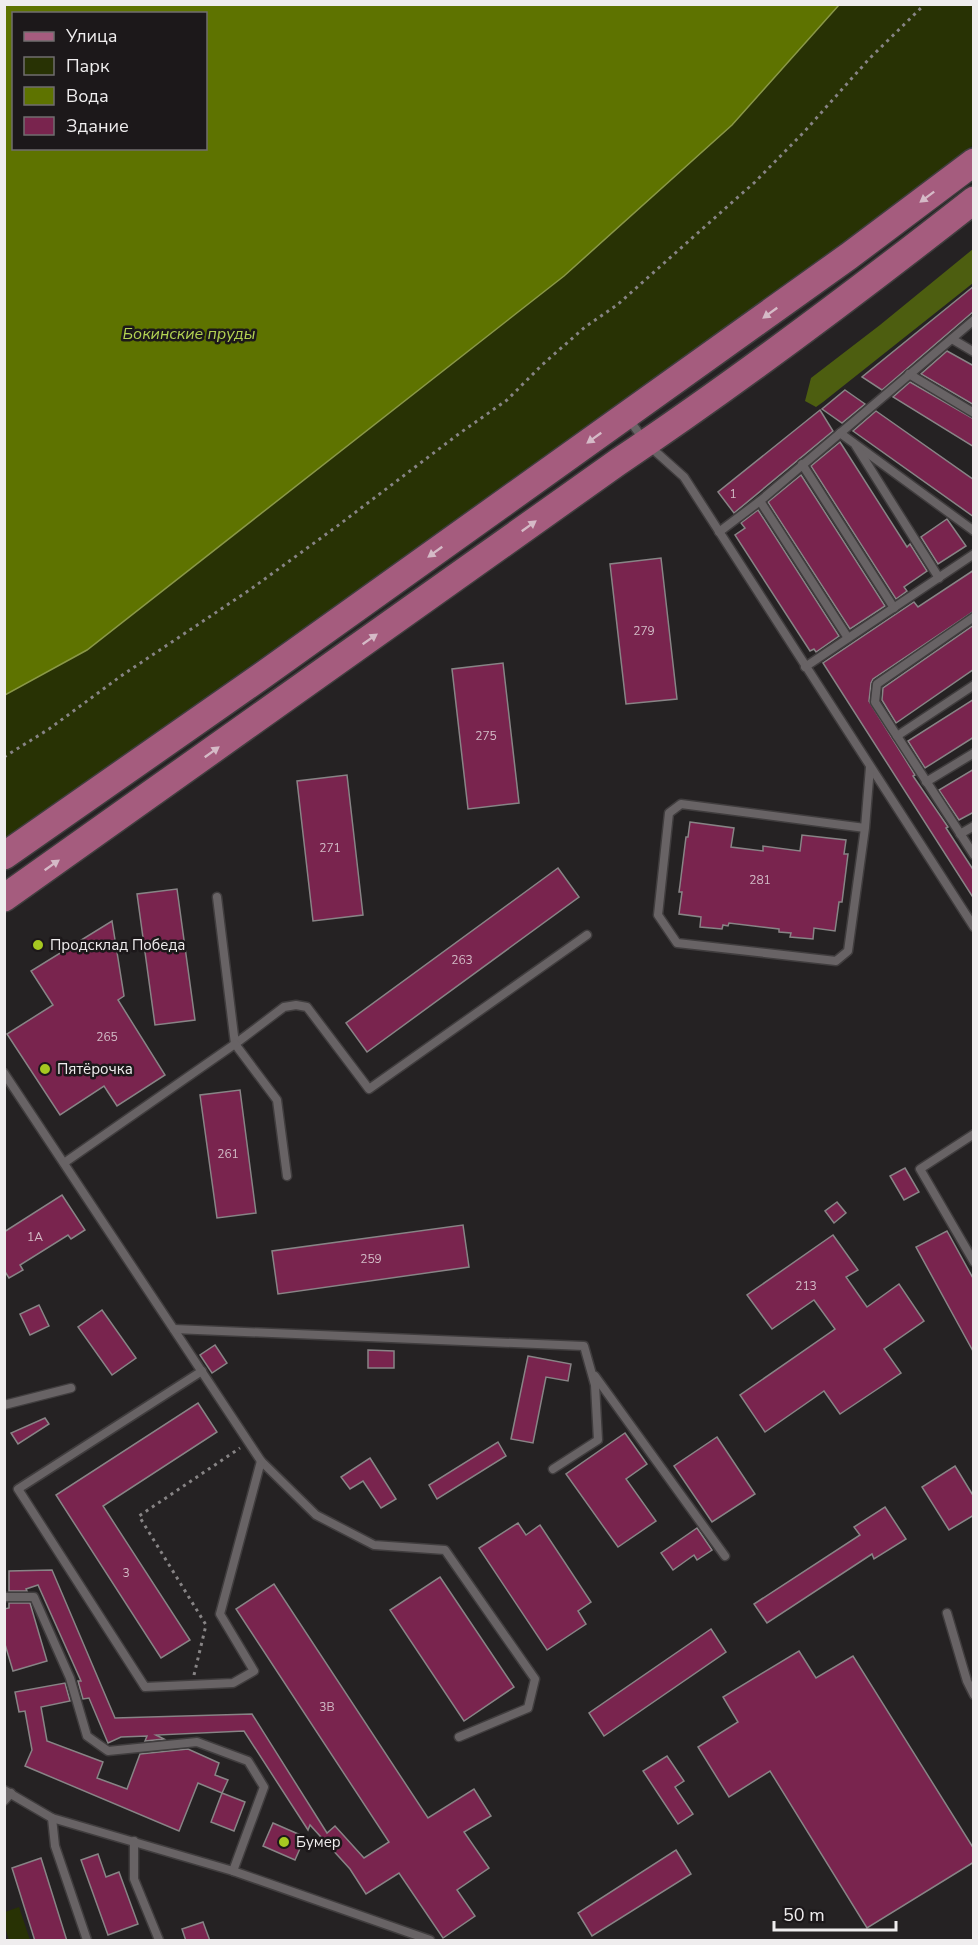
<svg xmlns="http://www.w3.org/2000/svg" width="978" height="1945" font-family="'Nunito Sans',sans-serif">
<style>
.green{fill:#283204}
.forest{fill:#4d5e10}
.water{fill:#5e7300;stroke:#8a9847;stroke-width:1.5;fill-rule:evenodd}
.building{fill:#79244e;stroke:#888486;stroke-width:1.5}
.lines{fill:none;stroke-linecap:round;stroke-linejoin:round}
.lane-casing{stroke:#403d3e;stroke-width:11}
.primary-casing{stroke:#403d3e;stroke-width:30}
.path{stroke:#878485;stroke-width:3;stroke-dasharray:3 4.5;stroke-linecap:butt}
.lane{stroke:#686365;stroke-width:8}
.primary{stroke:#a55c7e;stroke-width:27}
.oneway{fill:#d5bac7}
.poi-dot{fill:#a6c821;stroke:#1c181a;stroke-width:2}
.labels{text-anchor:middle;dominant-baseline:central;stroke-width:5;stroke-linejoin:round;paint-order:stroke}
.number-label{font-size:12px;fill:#d2bbc6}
.poi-label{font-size:15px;fill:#efedee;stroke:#1c181a;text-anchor:start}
.water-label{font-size:16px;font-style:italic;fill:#b3d253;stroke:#1c181a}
</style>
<rect width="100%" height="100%" fill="#252223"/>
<g class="green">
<polygon points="839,5 973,5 973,145 920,188 681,361 5,839 5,695 87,650 564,276 732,125"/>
<polygon points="19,1907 30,1940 9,1940 5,1927 5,1912"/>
</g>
<polygon class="forest" points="973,249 973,283 823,402 816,407 805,401 811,378 880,325"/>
<path class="water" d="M5,4H839V5L732,125L564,276L87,650L5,695ZM14,14H206V148H14Z"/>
<g class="building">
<polygon points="974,286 974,311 882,390 862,377"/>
<polygon points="947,351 974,366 974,405 921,374"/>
<polygon points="910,382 974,419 974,447 893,397"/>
<polygon points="845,390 865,404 842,423 822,409"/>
<polygon points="820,410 833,431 734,513 718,492"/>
<polygon points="876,411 974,480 974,517 853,431"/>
<polygon points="840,442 907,547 910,544 927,571 904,587 907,591 896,599 811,466"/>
<polygon points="801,475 885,606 850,629 768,502"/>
<polygon points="758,510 839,636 816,652 814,649 810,651 735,535 745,528 741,523"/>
<polygon points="947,519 966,546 938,564 921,537"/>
<polygon points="661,558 677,699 626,704 610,564"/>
<polygon points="974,570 974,611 873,679 871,683 869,701 915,775 913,776 948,827 946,828 974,871 974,899 823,663 914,602 918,607"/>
<polygon points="974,625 974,669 896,723 882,700 883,688"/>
<polygon points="503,663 519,803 468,809 452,669"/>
<polygon points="974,699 974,737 925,768 908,741"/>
<polygon points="974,769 974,812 959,820 939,790"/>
<polygon points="347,775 363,915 313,921 297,781"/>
<polygon points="690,822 734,828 731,847 763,851 763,846 800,851 802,835 846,840 844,854 848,854 842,902 839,902 835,931 814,928 813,939 790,937 791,933 779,932 779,929 729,923 728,926 723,925 722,929 700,927 701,917 679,914 682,892 679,892 680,885 686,837 688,837"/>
<polygon points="558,868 579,897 367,1052 346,1023"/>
<polygon points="177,889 195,1020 155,1025 137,894"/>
<polygon points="112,921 124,996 118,1000 165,1075 117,1106 104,1086 60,1115 7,1034 53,1005 31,971"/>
<polygon points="240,1090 256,1213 217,1218 200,1095"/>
<polygon points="905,1168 919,1192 904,1200 890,1176"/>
<polygon points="62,1195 85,1230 71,1239 68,1235 20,1265 23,1270 9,1278 4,1270 4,1232"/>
<polygon points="837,1202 846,1213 834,1223 825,1211"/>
<polygon points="463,1225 469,1267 278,1294 272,1251"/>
<polygon points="947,1231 974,1280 974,1353 916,1247"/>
<polygon points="833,1235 858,1270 846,1277 867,1307 899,1284 924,1321 884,1349 901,1373 882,1386 840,1414 824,1391 765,1432 740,1395 835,1329 814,1300 772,1329 747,1295"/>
<polygon points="39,1305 49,1326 30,1335 20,1314"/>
<polygon points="102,1310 136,1358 112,1375 78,1327"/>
<polygon points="215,1345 227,1363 212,1373 200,1355"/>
<polygon points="368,1350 394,1351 394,1368 368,1368"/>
<polygon points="528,1356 571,1364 568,1381 546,1377 533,1443 511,1439"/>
<polygon points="198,1403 217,1432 103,1506 190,1640 161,1658 56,1495"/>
<polygon points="45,1418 49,1424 18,1444 11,1433"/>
<polygon points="625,1433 647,1464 626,1479 656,1521 618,1547 566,1474"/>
<polygon points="717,1437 755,1494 712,1522 674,1466"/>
<polygon points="498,1442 506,1456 437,1499 429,1485"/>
<polygon points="370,1458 396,1499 381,1508 363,1481 350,1489 341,1477"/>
<polygon points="955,1466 974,1497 974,1515 949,1530 922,1487"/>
<polygon points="885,1507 906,1539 874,1559 872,1554 767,1623 754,1604 860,1535 854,1527"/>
<polygon points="518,1523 526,1535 540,1525 591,1602 578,1611 586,1624 547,1650 479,1548"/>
<polygon points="697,1528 712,1550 697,1560 694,1555 673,1570 661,1553"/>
<polygon points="52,1570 115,1718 252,1714 327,1833 335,1826 364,1858 389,1842 236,1609 274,1584 428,1818 474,1789 491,1816 464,1832 489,1868 457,1890 475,1916 443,1938 399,1873 366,1894 350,1869 310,1825 308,1830 244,1731 156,1735 164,1739 145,1741 147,1736 121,1737 108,1743 89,1698 83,1699 78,1681 81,1681 38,1585 26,1589 27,1591 9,1591 9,1571"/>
<polygon points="440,1577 514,1687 464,1721 390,1610"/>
<polygon points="9,1603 30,1603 47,1661 13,1671 4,1641 4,1609 9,1608"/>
<polygon points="711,1629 726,1652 604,1736 589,1713"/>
<polygon points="799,1651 816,1678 853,1656 974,1849 974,1862 867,1928 770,1771 729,1797 698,1747 738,1722 723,1697"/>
<polygon points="65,1683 70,1701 41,1707 47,1741 103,1762 97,1778 127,1789 140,1754 188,1749 219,1763 215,1775 228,1780 222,1793 198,1783 179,1831 25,1766 32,1750 25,1711 19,1712 15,1692"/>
<polygon points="667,1756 684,1781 675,1787 693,1814 678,1824 643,1771"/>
<polygon points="222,1793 245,1802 234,1831 211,1822"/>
<polygon points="273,1823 305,1837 295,1860 263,1846"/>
<polygon points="676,1850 691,1874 592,1936 578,1913"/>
<polygon points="98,1854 106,1877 119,1872 138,1924 108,1935 81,1860"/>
<polygon points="41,1858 67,1941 35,1941 12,1868"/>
<polygon points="203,1922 210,1941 186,1941 182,1929"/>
</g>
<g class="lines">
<defs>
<g id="lane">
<polyline points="952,339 974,352"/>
<polyline points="909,374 974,413"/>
<polyline points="628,418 646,443 684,477 974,927"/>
<polyline points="840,433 974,531"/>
<polyline points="856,446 939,578"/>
<polyline points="802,464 894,608"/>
<polyline points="760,501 848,638"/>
<polyline points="719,532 760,501 974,320"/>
<polyline points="974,617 877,684 875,702 974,855"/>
<polyline points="805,667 974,554"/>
<polyline points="897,736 974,685"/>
<polyline points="926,782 974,753"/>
<polyline points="865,828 681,804 669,813 658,915 677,943 836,961 848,951 865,828 870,767"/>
<polyline points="960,834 974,826"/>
<polyline points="217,897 235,1044 284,1007 296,1005 307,1007 369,1089 587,935"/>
<polyline points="4,1073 261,1461 316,1515 374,1545 445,1550 535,1679 528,1708 459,1737"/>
<polyline points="974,1134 920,1169 974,1262"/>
<polyline points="64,1163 235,1044 277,1100 287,1176"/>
<polyline points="174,1329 584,1346 595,1385 598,1440 553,1469"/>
<polyline points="202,1371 18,1489 145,1687 233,1683 254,1671 220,1614 261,1461"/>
<polyline points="595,1376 725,1556"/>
<polyline points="4,1405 71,1388"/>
<polyline points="4,1597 34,1597 70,1678 87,1736 108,1751 197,1742 248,1761 264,1787 233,1871"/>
<polyline points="947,1613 967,1681 974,1695"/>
<polyline points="4,1790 52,1818 233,1871 430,1940"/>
<polyline points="4,1801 11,1793"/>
<polyline points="52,1818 55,1846 87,1940"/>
<polyline points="134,1841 134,1879 159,1940"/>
</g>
<g id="primary">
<polyline points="4,856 263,675 849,256 974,162"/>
<path d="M4,898L618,462C740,380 858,291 974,200"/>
</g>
</defs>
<use href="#lane" class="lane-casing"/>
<use href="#primary" class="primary-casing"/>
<g class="path">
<polyline points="4,757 49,729 121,676 251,589 336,527 460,433 507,400 542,365 585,327 617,305 755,182 804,132 869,59 925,4"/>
<polyline points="194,1675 206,1625 139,1516 240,1448"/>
</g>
<use href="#lane" class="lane"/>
<use href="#primary" class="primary"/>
</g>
<defs><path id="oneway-solid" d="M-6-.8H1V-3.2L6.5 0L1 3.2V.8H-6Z" transform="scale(1.5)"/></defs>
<g class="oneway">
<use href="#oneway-solid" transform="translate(927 197) rotate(143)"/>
<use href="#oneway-solid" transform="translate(770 313) rotate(144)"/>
<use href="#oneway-solid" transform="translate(594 438) rotate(144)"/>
<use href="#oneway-solid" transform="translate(529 526) rotate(-36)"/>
<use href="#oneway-solid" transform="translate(435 552) rotate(144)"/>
<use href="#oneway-solid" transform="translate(370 639) rotate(-35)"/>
<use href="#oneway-solid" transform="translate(212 752) rotate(-36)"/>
<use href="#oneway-solid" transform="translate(52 865) rotate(-35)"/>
</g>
<g class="poi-dot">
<circle cx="38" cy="945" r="6"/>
<circle cx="45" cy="1069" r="6"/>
<circle cx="284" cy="1842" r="6"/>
</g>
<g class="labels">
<g class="number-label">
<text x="733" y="494">1</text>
<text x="644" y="631">279</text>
<text x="486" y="736">275</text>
<text x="330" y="848">271</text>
<text x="760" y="880">281</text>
<text x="462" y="960">263</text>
<text x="107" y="1037">265</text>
<text x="228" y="1154">261</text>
<text x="35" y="1237">1А</text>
<text x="371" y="1259">259</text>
<text x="806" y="1286">213</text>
<text x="126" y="1573">3</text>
<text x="327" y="1707">3В</text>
</g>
<g class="poi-label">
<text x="50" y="945">Продсклад Победа</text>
<text x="57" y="1069">Пятёрочка</text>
<text x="296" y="1842">Бумер</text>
</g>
<g class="water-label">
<text x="189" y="334">Бокинские пруды</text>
</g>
</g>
<rect width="978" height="1945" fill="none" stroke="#efedee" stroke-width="12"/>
<rect x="12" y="12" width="195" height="138" fill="#1c181a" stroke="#706d6f" stroke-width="1.5"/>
<rect x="24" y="32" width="30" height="9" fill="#a55c7e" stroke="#706d6f" stroke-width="1.5"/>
<text x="66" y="42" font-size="18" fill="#efedee">Улица</text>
<rect x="24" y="57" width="30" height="18" fill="#283204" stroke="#706d6f" stroke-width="1.5"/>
<text x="66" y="72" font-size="18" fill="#efedee">Парк</text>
<rect x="24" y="87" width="30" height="18" fill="#5e7300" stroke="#706d6f" stroke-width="1.5"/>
<text x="66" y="102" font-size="18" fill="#efedee">Вода</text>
<rect x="24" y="117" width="30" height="18" fill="#79244e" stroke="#706d6f" stroke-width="1.5"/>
<text x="66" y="132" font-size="18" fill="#efedee">Здание</text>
<path d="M774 1921v9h122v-9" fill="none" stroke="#efedee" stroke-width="3"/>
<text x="783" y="1921" font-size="18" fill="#efedee" stroke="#1c181a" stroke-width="4.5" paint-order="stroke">50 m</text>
</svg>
